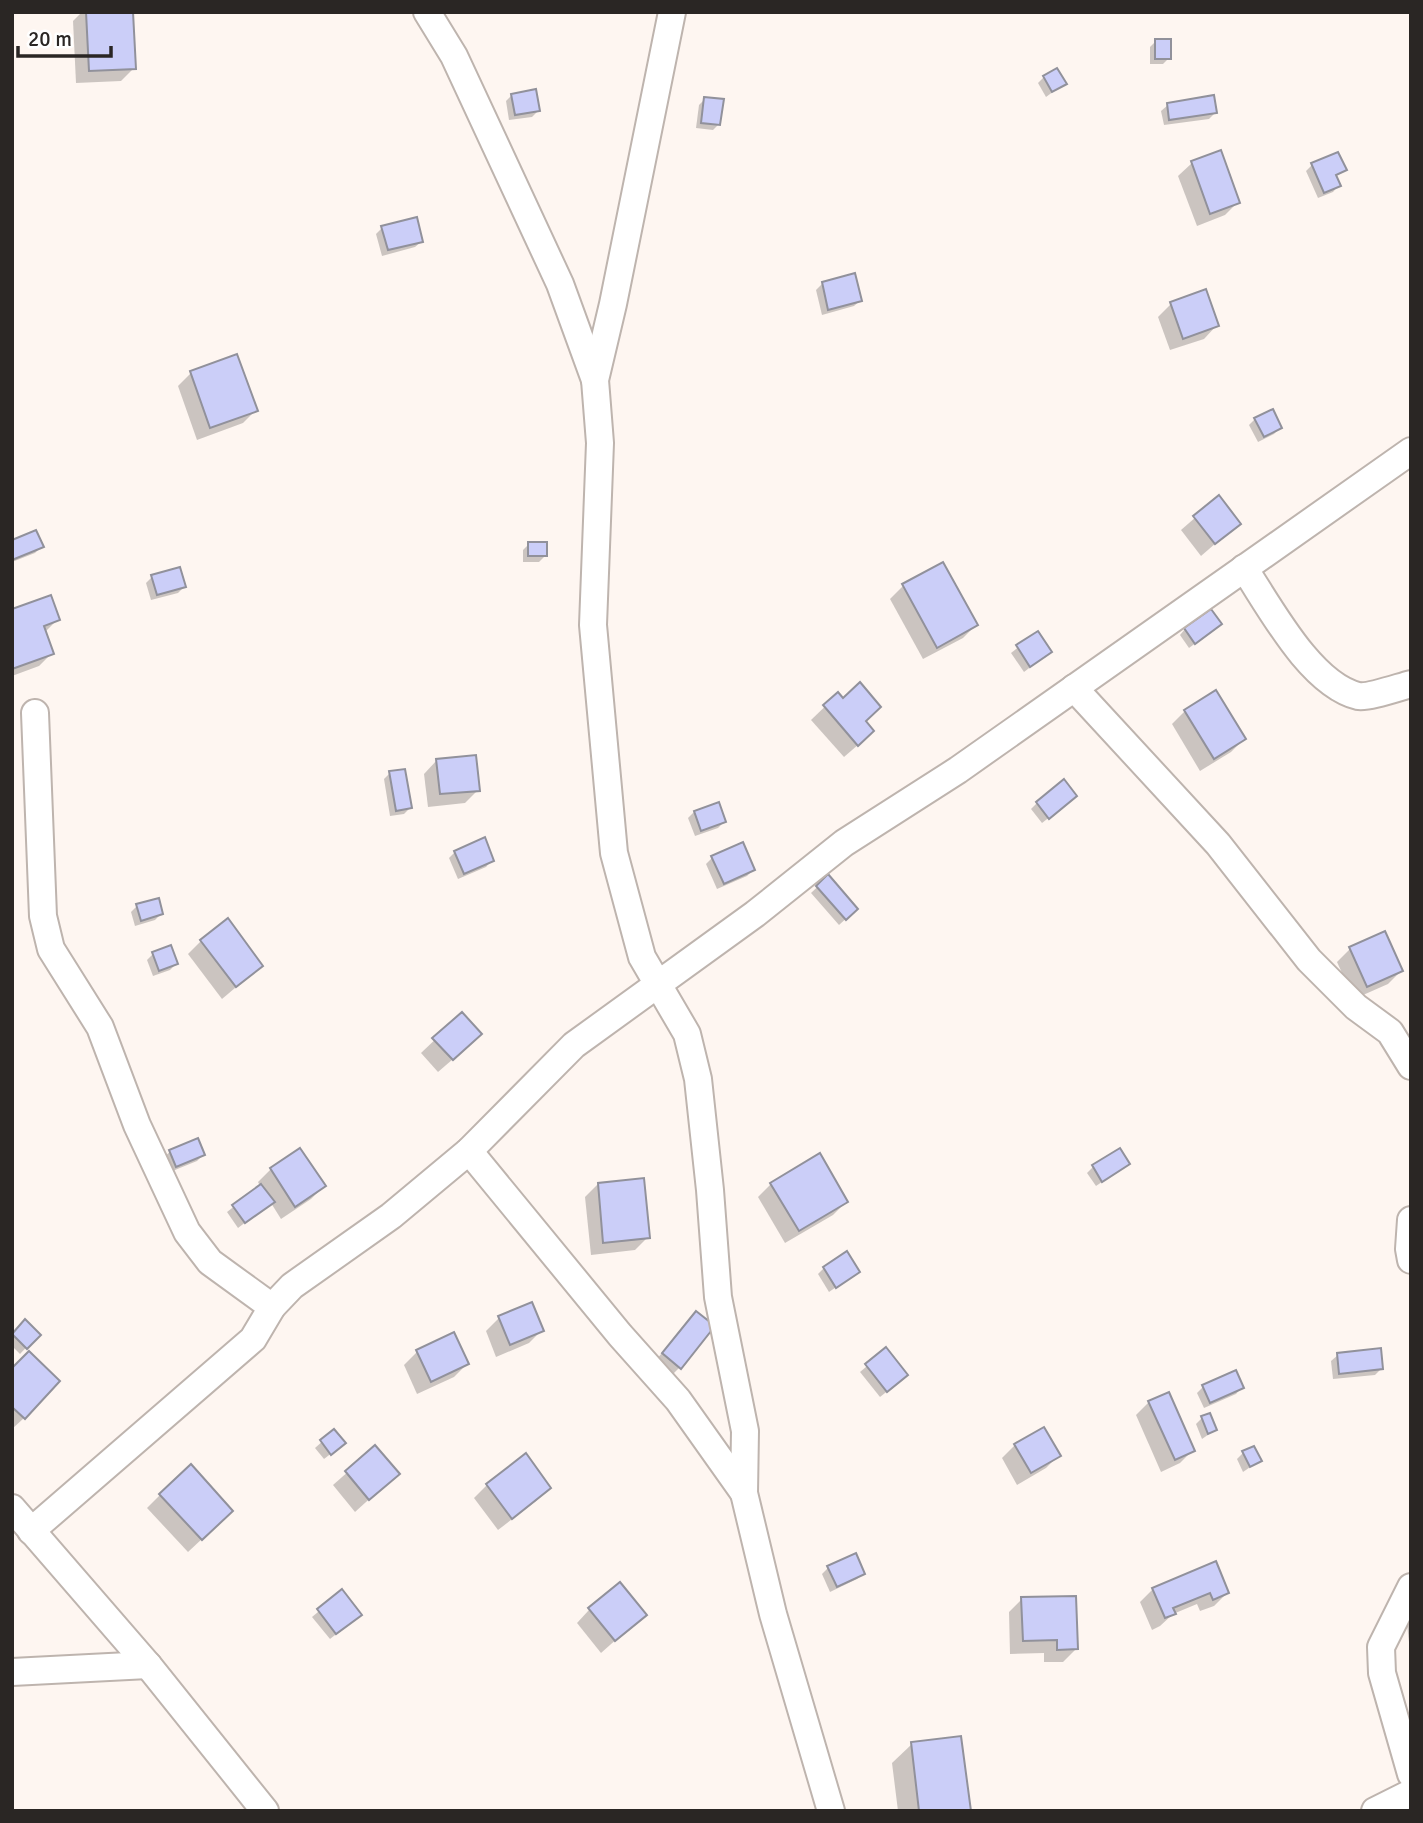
<svg xmlns="http://www.w3.org/2000/svg" width="1423" height="1823" font-family="Signika,sans-serif">
<style>
.shadow{fill:#0003}
.building{fill:#cbcef8;stroke:#91919b;stroke-width:2}
.lines{fill:none;stroke-linecap:round;stroke-linejoin:round}
.street-casing{stroke:#beb4ae;stroke-width:30}
.street{stroke:#fff;stroke-width:26}
</style>
<rect width="100%" height="100%" fill="#fef6f1"/>
<g class="shadow">
<polygon points="82,12 131,12 134,68 121,81 76,83 73,21"/>
<polygon points="1156,41 1169,58 1163,64 1150,64 1150,47"/>
<polygon points="1044,77 1065,83 1046,97 1038,83"/>
<polygon points="512,95 538,111 532,117 509,120 506,101"/>
<polygon points="705,99 719,124 713,130 696,128 699,105"/>
<polygon points="1168,105 1215,113 1209,119 1164,125 1161,111"/>
<polygon points="1220,152 1238,202 1225,215 1197,226 1178,176 1192,163"/>
<polygon points="1312,165 1344,170 1335,177 1339,185 1333,192 1318,198 1306,171"/>
<polygon points="382,228 422,241 415,247 382,256 376,234"/>
<polygon points="822,284 861,300 854,306 822,315 816,290"/>
<polygon points="1171,304 1217,325 1204,339 1170,350 1158,317"/>
<polygon points="191,373 256,410 243,423 197,440 178,386"/>
<polygon points="1255,419 1280,428 1274,434 1258,442 1249,425"/>
<polygon points="1219,497 1239,523 1201,556 1181,530"/>
<polygon points="12,542 41,547 35,553 12,562"/>
<polygon points="529,544 545,556 539,562 523,562 523,550"/>
<polygon points="152,577 184,587 178,593 151,600 146,583"/>
<polygon points="903,586 976,625 963,638 923,659 890,599"/>
<polygon points="12,611 58,619 44,633 52,653 39,666 12,676"/>
<polygon points="1185,629 1213,630 1189,648 1180,635"/>
<polygon points="1037,633 1050,652 1024,672 1011,653"/>
<polygon points="837,695 864,722 859,744 844,757 811,720"/>
<polygon points="1185,711 1244,739 1231,752 1200,771 1172,724"/>
<polygon points="437,760 478,790 465,803 428,807 424,774"/>
<polygon points="390,773 410,808 404,814 390,816 384,779"/>
<polygon points="1069,802 1042,823 1031,809 1037,803"/>
<polygon points="694,812 724,822 718,828 695,836 688,818"/>
<polygon points="455,852 492,860 486,867 458,879 449,858"/>
<polygon points="712,858 753,870 747,876 717,889 706,864"/>
<polygon points="828,877 850,915 839,925 811,893"/>
<polygon points="137,906 161,914 155,920 135,926 131,912"/>
<polygon points="201,941 261,966 222,999 188,954"/>
<polygon points="1350,949 1401,971 1388,984 1354,999 1337,962"/>
<polygon points="153,954 176,964 170,970 153,976 147,960"/>
<polygon points="462,1014 467,1047 438,1072 421,1053"/>
<polygon points="300,1150 324,1186 311,1199 281,1219 271,1203 238,1228 227,1212 260,1186 258,1182 271,1169"/>
<polygon points="171,1151 203,1155 197,1161 170,1172 164,1157"/>
<polygon points="1128,1164 1096,1186 1087,1173 1093,1167"/>
<polygon points="598,1184 648,1237 635,1250 591,1255 585,1197"/>
<polygon points="771,1184 846,1202 833,1215 785,1243 758,1197"/>
<polygon points="824,1268 858,1272 829,1292 818,1274"/>
<polygon points="531,1304 542,1330 529,1343 496,1357 486,1331 499,1318"/>
<polygon points="696,1313 680,1367 667,1380 650,1367"/>
<polygon points="25,1321 38,1335 20,1354 12,1346 12,1335"/>
<polygon points="453,1334 467,1364 454,1377 417,1394 404,1365 417,1352"/>
<polygon points="886,1350 900,1381 880,1397 860,1372"/>
<polygon points="1338,1355 1382,1368 1375,1375 1333,1379 1331,1361"/>
<polygon points="12,1370 24,1418 12,1429"/>
<polygon points="1203,1387 1242,1387 1236,1394 1204,1408 1197,1393"/>
<polygon points="1149,1402 1193,1450 1180,1463 1161,1472 1136,1415"/>
<polygon points="1202,1418 1215,1430 1202,1439 1196,1424"/>
<polygon points="334,1431 337,1449 324,1459 315,1448"/>
<polygon points="1015,1445 1059,1455 1046,1468 1017,1485 1002,1458"/>
<polygon points="375,1448 397,1474 355,1512 333,1485"/>
<polygon points="1243,1453 1259,1461 1243,1472 1237,1459"/>
<polygon points="525,1456 549,1488 536,1501 498,1530 474,1498 487,1485"/>
<polygon points="160,1495 218,1524 188,1552 147,1508"/>
<polygon points="828,1568 863,1573 857,1579 830,1592 822,1574"/>
<polygon points="1153,1589 1227,1593 1214,1606 1200,1611 1197,1604 1173,1614 1160,1626 1152,1630 1140,1602"/>
<polygon points="342,1592 354,1620 330,1639 312,1617"/>
<polygon points="1022,1599 1076,1649 1063,1662 1044,1662 1044,1653 1010,1654 1009,1612"/>
<polygon points="589,1610 645,1614 601,1653 577,1623"/>
<polygon points="1411,1620 1411,1660 1407,1624"/>
<polygon points="912,1744 969,1811 898,1811 892,1763"/>
</g>
<g class="building">
<polygon points="86,12 133,12 136,69 89,71"/>
<rect x="1155" y="39" width="16" height="20"/>
<polygon points="1057,68 1067,84 1052,92 1043,76"/>
<polygon points="536,89 540,111 515,115 511,94"/>
<polygon points="1214,95 1217,113 1169,120 1167,103"/>
<polygon points="704,97 724,99 720,125 701,123"/>
<polygon points="1221,150 1240,203 1210,214 1191,161"/>
<polygon points="1338,152 1347,170 1336,175 1341,186 1324,193 1311,163"/>
<polygon points="417,217 423,242 388,250 381,226"/>
<polygon points="855,273 862,301 828,310 822,282"/>
<polygon points="1206,289 1219,326 1183,339 1170,302"/>
<polygon points="237,354 258,411 210,428 190,371"/>
<polygon points="1273,409 1282,428 1264,437 1254,418"/>
<polygon points="1219,495 1241,524 1215,544 1193,516"/>
<polygon points="36,530 44,547 12,560 12,540"/>
<rect x="528" y="542" width="19" height="14"/>
<polygon points="943,562 978,625 937,648 902,584"/>
<polygon points="180,567 186,587 157,595 151,575"/>
<polygon points="51,595 60,620 44,626 54,654 12,669 12,609"/>
<polygon points="1211,609 1222,624 1195,644 1184,628"/>
<polygon points="1038,631 1052,652 1030,667 1016,645"/>
<polygon points="860,682 881,707 866,721 874,731 858,746 823,705 838,692 843,698"/>
<polygon points="1216,690 1246,739 1214,759 1184,710"/>
<polygon points="476,755 480,791 440,794 436,759"/>
<polygon points="405,769 412,808 396,811 389,771"/>
<polygon points="1064,779 1077,796 1049,819 1036,802"/>
<polygon points="719,802 726,822 701,831 694,811"/>
<polygon points="485,837 494,861 464,874 454,851"/>
<polygon points="743,842 755,870 724,884 711,856"/>
<polygon points="828,874 858,909 846,920 816,886"/>
<polygon points="159,898 163,914 141,921 136,904"/>
<polygon points="228,918 263,966 236,987 200,940"/>
<polygon points="1385,931 1403,971 1367,987 1349,947"/>
<polygon points="171,945 178,964 159,971 152,952"/>
<polygon points="462,1012 482,1034 453,1060 432,1038"/>
<polygon points="198,1138 205,1155 176,1167 169,1150"/>
<polygon points="300,1148 326,1186 295,1207 270,1168"/>
<polygon points="1120,1148 1130,1164 1102,1182 1092,1165"/>
<polygon points="820,1153 848,1202 799,1231 770,1183"/>
<polygon points="644,1178 650,1238 603,1243 598,1183"/>
<polygon points="261,1184 275,1202 245,1223 232,1205"/>
<polygon points="847,1251 860,1272 836,1288 823,1267"/>
<polygon points="532,1302 544,1331 510,1345 498,1316"/>
<polygon points="696,1311 715,1326 681,1369 662,1353"/>
<polygon points="25,1319 41,1335 27,1349 12,1334"/>
<polygon points="454,1332 469,1364 431,1382 416,1350"/>
<polygon points="886,1347 908,1375 887,1392 865,1364"/>
<polygon points="1381,1348 1383,1369 1339,1374 1337,1353"/>
<polygon points="29,1351 60,1381 25,1419 12,1407 12,1368"/>
<polygon points="1236,1370 1244,1388 1210,1403 1202,1385"/>
<polygon points="1169,1392 1195,1451 1175,1460 1148,1401"/>
<polygon points="1210,1413 1217,1430 1208,1434 1201,1416"/>
<polygon points="1044,1427 1061,1456 1031,1473 1014,1444"/>
<polygon points="334,1429 346,1443 331,1455 320,1440"/>
<polygon points="375,1445 400,1474 369,1500 345,1471"/>
<polygon points="1254,1446 1262,1461 1250,1467 1242,1451"/>
<polygon points="526,1453 551,1488 512,1519 486,1484"/>
<polygon points="191,1464 233,1511 202,1540 159,1494"/>
<polygon points="856,1553 865,1574 837,1587 827,1566"/>
<polygon points="1216,1561 1229,1593 1213,1600 1210,1593 1173,1608 1176,1614 1165,1618 1152,1588"/>
<polygon points="620,1582 647,1615 615,1641 588,1608"/>
<polygon points="342,1589 362,1615 336,1634 317,1609"/>
<polygon points="1076,1596 1078,1649 1057,1650 1057,1640 1023,1641 1021,1597"/>
<polygon points="961,1736 971,1811 919,1811 911,1742"/>
</g>
<g class="lines">
<defs>
<g id="street">
<polyline points="427,12 454,56 560,284 595,380"/>
<polyline points="672,12 613,304 595,380 600,443 593,625 614,853 642,957 687,1034 698,1079 710,1190 718,1297 745,1431 744,1493 773,1614 831,1811"/>
<path d="M1244,568C1270,607 1310,684 1358,696C1368,698 1399,687 1411,684"/>
<polyline points="1074,688 1218,844 1309,960 1356,1007 1390,1032 1411,1066"/>
<polyline points="35,713 43,916 51,949 100,1027 137,1125 187,1232 210,1262 272,1307"/>
<polyline points="469,1151 620,1335 678,1400 744,1493"/>
<polyline points="1411,1220 1409,1249 1411,1260"/>
<polyline points="12,1508 148,1665 265,1811"/>
<polyline points="31,1531 253,1339 272,1307 292,1286 391,1216 469,1151 574,1045 755,914 844,843 958,770 1411,451"/>
<polyline points="1411,1587 1381,1647 1382,1673 1411,1774"/>
<polyline points="12,1672 148,1665"/>
<polyline points="1375,1811 1411,1793"/>
</g>
</defs>
<use href="#street" class="street-casing"/>
<use href="#street" class="street"/>
</g>
<rect width="1423" height="1823" fill="none" stroke="#2a2624" stroke-width="28"/>
<path d="M18 46v10h93v-10" fill="none" stroke="#2a2624" stroke-width="3.5"/>
<text x="28" y="46" font-size="21" fill="#2a2624" stroke="#ffffff" stroke-width="5" paint-order="stroke">20 m</text>
</svg>
